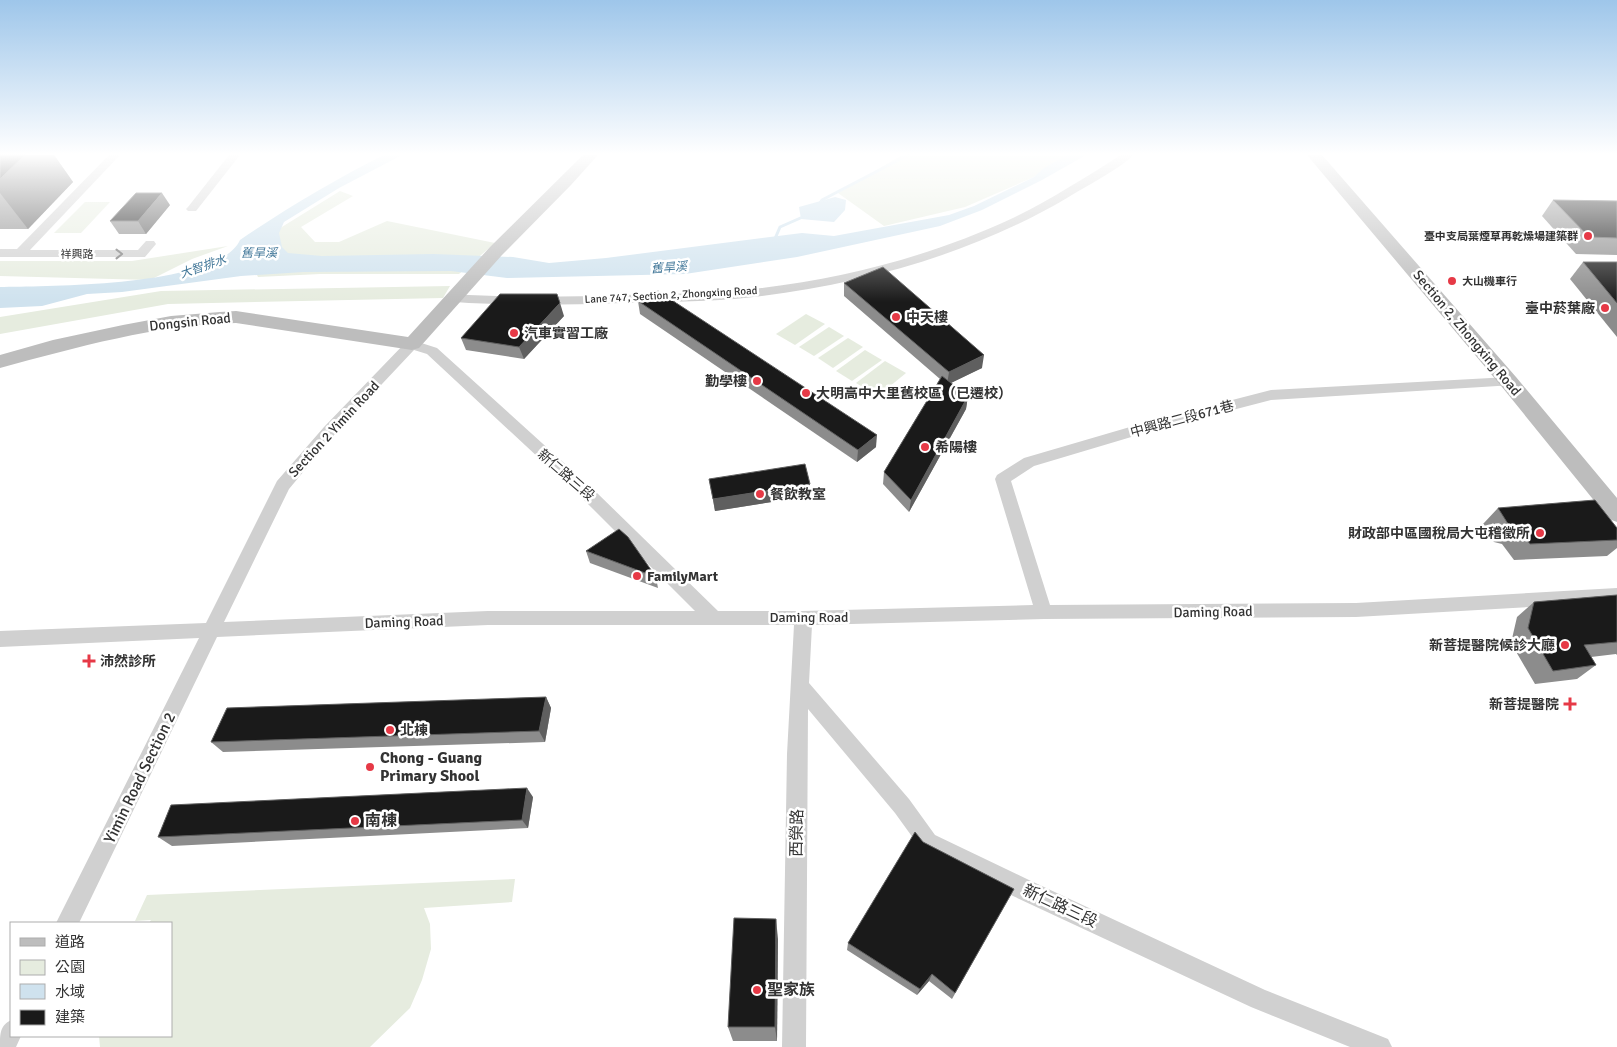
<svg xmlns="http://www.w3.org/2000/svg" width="1617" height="1047" font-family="Signika,'Noto Sans TC',sans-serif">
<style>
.green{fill:#e6ecdf}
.water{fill:#cfe2ee}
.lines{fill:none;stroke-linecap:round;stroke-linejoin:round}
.stream{stroke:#cfe2ee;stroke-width:3}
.street{fill:#d0d0d0;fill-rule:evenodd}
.secondary{fill:#bdbdbd;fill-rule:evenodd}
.wall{fill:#8c8c8c}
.shaded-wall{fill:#5f5f5f}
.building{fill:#1a1a1a;stroke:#5f5f5f}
.oneway{stroke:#7a7a7a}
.poi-dot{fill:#e63946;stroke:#fff;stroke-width:2}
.labels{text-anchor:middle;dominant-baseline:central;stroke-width:5;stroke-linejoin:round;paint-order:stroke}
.far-poi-label{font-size:11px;font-weight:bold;fill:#333;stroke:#fff;text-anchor:end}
.far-street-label{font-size:11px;fill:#333;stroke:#fff}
.far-water-label{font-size:12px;font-style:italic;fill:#3f7597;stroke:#fff}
.poi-label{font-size:14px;font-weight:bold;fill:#333;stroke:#fff;text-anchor:start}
.street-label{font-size:14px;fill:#333;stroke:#fff}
.near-poi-label{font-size:16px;font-weight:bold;fill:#333;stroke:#fff;text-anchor:start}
.near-street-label{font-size:16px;fill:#333;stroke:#fff}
</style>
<rect width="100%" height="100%" fill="#fff"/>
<g class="green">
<polygon points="902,155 1072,155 1034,177 965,207 884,226 838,193"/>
<polygon points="340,191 353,196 301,227 315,242 339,242 387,221 495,243 459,274 320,274 258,277 247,256 277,230"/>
<polygon points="85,202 110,202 81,233 54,233"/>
<polygon points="228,246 192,259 150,280 0,276 0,261 132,261"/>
<polygon points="450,286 443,298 168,304 0,334 0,317 161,291"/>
<polygon points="806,314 825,324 795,345 776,334"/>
<polygon points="829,327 844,336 814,356 799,347"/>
<polygon points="848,338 863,347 833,368 818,358"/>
<polygon points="865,350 882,360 852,381 836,371"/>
<polygon points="885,361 906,373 878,396 856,383"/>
<polygon points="515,879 512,902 424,908 430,924 431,949 422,980 410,1008 370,1047 100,1047 99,1036 171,1036 171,923 149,923 151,920 135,921 147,895"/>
</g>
<g class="water">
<path d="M384,155H402L339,188L284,222L279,233L282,247L288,253L322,256L433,254L513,257L549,263L606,258L802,233L834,236L949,215L974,206L1034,177L1044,168L1067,155H1086L1042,180L982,210L940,226L797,257L685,274L507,278L451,271L303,272L241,276L122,292L87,294L42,306L0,308V287C48,286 219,287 240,240C287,208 334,180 384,155Z"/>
<polygon points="835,197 846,200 845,210 834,222 801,219 799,207"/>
</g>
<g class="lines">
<g class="stream">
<polyline points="820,203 822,200 908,155"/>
<polyline points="774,241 780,227 805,216"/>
</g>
<g class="street">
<polygon points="109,155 120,155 30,250 138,250 146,241 154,241 156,244 145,257 0,257 0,249 17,249"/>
<polygon points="229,155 240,155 196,211 188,211 186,209 188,207"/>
<path d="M1121,155H1133C1123,167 1083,188 1067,198C967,257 849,288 734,299C696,302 658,302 621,303C565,305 510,306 455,302L449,298L455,294C511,298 566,297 622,295C658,294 695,294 731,291C828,283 925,259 1013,218C1050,200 1086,177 1121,155Z"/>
<path d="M412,340L437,348L595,491L718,611H803L1033,605L995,479L997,475L1024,458L1147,422L1271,390L1509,377L1514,379L1516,382L1514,385L1271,400L1148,432L1034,466L1011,481L1050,605L1356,603L1617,588V602L1356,617L1044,619L812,625L809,683L909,799L935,835L1029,880L1265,990L1388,1039L1392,1047H1350L1251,1007L1013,896L921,849L895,813L808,709L806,1047H782L787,754L794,625H488L217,637L79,923H56L199,638L0,647V631L206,623L277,481L324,427L407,341ZM414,350L427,354L583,499L695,611H488L224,622L289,489L334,435Z"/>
<path d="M11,1020V1036H21L16,1047H0C0,1033 0,1026 11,1020Z"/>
</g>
<g class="secondary">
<path d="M583,155H598L571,185L502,255L419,348L412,350L236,323C155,325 78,347 0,368V355L53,340L123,325L171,316L220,312L236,311L408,337L490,247Z"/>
<polygon points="1307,155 1322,155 1516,377 1617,498 1617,522 1609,519 1502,387"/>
</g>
</g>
<g class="wall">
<polygon points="0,155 54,155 73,182 28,229 0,229"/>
<polygon points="1553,200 1617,201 1617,255 1576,254 1542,216"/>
<polygon points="170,205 146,234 119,234 110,221"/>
<polygon points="1583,262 1617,262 1617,337 1570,279"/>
<polygon points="844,283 982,368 950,383 968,396 966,409 909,512 883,484 884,472 940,379 844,296"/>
<polygon points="638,301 876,447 857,462 640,314"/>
<polygon points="564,316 524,359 466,350 461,338"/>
<polygon points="709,479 810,484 810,496 715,511"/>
<polygon points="1498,508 1617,528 1617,548 1607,556 1514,560 1502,544 1494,542 1483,524"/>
<polygon points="586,551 656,577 658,588 590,563"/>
<polygon points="1617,595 1617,655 1616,654 1591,657 1596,665 1577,679 1535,684 1511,643 1517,617 1534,602"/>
<polygon points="546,697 551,708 545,742 223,752 211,742"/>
<polygon points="533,797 528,828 172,846 158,837"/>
<polygon points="923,842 1014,889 952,999 929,981 917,995 847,950 848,943"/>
<polygon points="778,939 777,1041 733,1041 728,1027"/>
</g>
<g class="shaded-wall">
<polygon points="23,155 54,155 73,182 28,229 0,193 0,179"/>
<polygon points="162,193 170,205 146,234 138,221"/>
<polygon points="560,303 564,316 524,359 519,347"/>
<polygon points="984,355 982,368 947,385 949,372"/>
<polygon points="968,396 966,409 909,512 911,500"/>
<polygon points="877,435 876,447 857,462 858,450"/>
<polygon points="810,484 810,496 715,511 713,499"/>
<polygon points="546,697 551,708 545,742 539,731"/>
<polygon points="527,788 533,797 528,828 522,820"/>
<polygon points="776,919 778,939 777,1041 775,1027"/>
<polygon points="932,974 929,981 917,995 920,989"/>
</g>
<g class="building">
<polygon points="0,155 25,155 0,179"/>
<polygon points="136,193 162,193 138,221 110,221"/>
<polygon points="1553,200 1617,201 1617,238 1589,237"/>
<polygon points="1583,262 1617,262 1617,303"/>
<polygon points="883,267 984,355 949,372 844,283"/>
<polygon points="658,291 877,435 858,450 638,301"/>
<polygon points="500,294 557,294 560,303 519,347 461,338"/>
<polygon points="942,376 968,396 911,500 884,472"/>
<polygon points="805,464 810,484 713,499 709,479"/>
<polygon points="1595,500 1617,528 1617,540 1530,544 1518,528 1510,527 1498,508"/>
<polygon points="619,529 628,537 656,577 586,551"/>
<polygon points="1617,595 1617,642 1584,645 1596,665 1553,671 1528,628 1534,602"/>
<polygon points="546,697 539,731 211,742 227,708"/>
<polygon points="527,788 522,820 158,837 171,805"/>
<polygon points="915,832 923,842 1014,889 955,993 932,974 920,989 848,943"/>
<polygon points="734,918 776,919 775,1027 728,1027"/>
</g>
<defs><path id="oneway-chevron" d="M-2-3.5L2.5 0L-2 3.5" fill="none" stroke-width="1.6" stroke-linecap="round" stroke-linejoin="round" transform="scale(1.25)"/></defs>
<use class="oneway" href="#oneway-chevron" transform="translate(119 254)"/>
<linearGradient id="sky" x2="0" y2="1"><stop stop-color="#9ec6ea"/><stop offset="0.51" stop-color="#fff"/><stop offset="1" stop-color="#fff" stop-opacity="0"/></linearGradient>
<rect width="1617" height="302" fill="url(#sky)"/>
<g class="poi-dot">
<circle cx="1588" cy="236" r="5"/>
<circle cx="1452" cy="281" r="5"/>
<circle cx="1605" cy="308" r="5"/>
<circle cx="896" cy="317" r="5"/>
<circle cx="514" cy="333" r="5"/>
<circle cx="757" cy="381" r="5"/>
<circle cx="806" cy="393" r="5"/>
<circle cx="925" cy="447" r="5"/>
<circle cx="760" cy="494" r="5"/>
<circle cx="1540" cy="533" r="5"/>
<circle cx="637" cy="576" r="5"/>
<circle cx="1565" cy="645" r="5"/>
<path d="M86.5 653.5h5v5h5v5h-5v5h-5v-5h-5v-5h5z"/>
<path d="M1567.5 696.5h5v5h5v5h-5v5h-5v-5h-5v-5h5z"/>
<circle cx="390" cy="730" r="5"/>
<circle cx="370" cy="767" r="5"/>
<circle cx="355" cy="821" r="5"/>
<circle cx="757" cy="990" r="5"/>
</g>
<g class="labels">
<g class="far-poi-label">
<text x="1578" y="236">臺中支局葉煙草再乾燥場建築群</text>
<text x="1462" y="281" text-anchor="start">大山機車行</text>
</g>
<g class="far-street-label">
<text x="77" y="254">祥興路</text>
<text transform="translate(671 295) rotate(-3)">Lane 747, Section 2, Zhongxing Road</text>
</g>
<g class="far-water-label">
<text x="259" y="253">舊旱溪</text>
<text transform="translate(203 267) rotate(-19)">大智排水</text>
<text transform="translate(669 268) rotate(-4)">舊旱溪</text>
</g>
<g class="poi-label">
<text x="1595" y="308" text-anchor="end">臺中菸葉廠</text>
<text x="906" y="317">中天樓</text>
<text x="524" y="333">汽車實習工廠</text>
<text x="747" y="381" text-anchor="end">勤學樓</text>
<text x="816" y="393">大明高中大里舊校區（已遷校）</text>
<text x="935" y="447">希陽樓</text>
<text x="770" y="494">餐飲教室</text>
<text x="1530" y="533" text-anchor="end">財政部中區國稅局大屯稽徵所</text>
<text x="647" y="576">FamilyMart</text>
<text x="1555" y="645" text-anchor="end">新菩提醫院候診大廳</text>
<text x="100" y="661">沛然診所</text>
<text x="1559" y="704" text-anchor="end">新菩提醫院</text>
<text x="400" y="730">北棟</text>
</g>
<g class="street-label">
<text transform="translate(190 322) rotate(-6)">Dongsin Road</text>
<text transform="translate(1467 333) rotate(50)">Section 2, Zhongxing Road</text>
<text transform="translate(1182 419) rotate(-15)">中興路二段671巷</text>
<text transform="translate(334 429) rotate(-47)">Section 2 Yimin Road</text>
<text transform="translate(566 475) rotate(41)">新仁路三段</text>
<text transform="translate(1213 612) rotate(-1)">Daming Road</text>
<text x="809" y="617">Daming Road</text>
<text transform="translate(404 622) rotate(-2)">Daming Road</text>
</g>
<g class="near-poi-label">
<text x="380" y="758">Chong - Guang<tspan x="380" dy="18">Primary Shool</tspan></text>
<text x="365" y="821">南棟</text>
<text x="767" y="990">聖家族</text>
</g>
<g class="near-street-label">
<text transform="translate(140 778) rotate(-64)">Yimin Road Section 2</text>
<text transform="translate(797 833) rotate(-89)">西榮路</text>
<text transform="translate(1060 906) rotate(25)">新仁路三段</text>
</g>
</g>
<rect x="10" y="922" width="162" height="115" fill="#ffffff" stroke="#adadad"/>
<rect x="20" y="938" width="25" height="8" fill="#bdbdbd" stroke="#adadad"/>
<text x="55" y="947" font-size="15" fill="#333333">道路</text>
<rect x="20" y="960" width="25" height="15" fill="#e6ecdf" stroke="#adadad"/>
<text x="55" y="972" font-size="15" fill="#333333">公園</text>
<rect x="20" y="984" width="25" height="15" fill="#cfe2ee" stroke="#adadad"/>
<text x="55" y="997" font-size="15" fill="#333333">水域</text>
<rect x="20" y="1010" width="25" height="15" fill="#1a1a1a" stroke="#adadad"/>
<text x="55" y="1022" font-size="15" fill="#333333">建築</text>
</svg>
